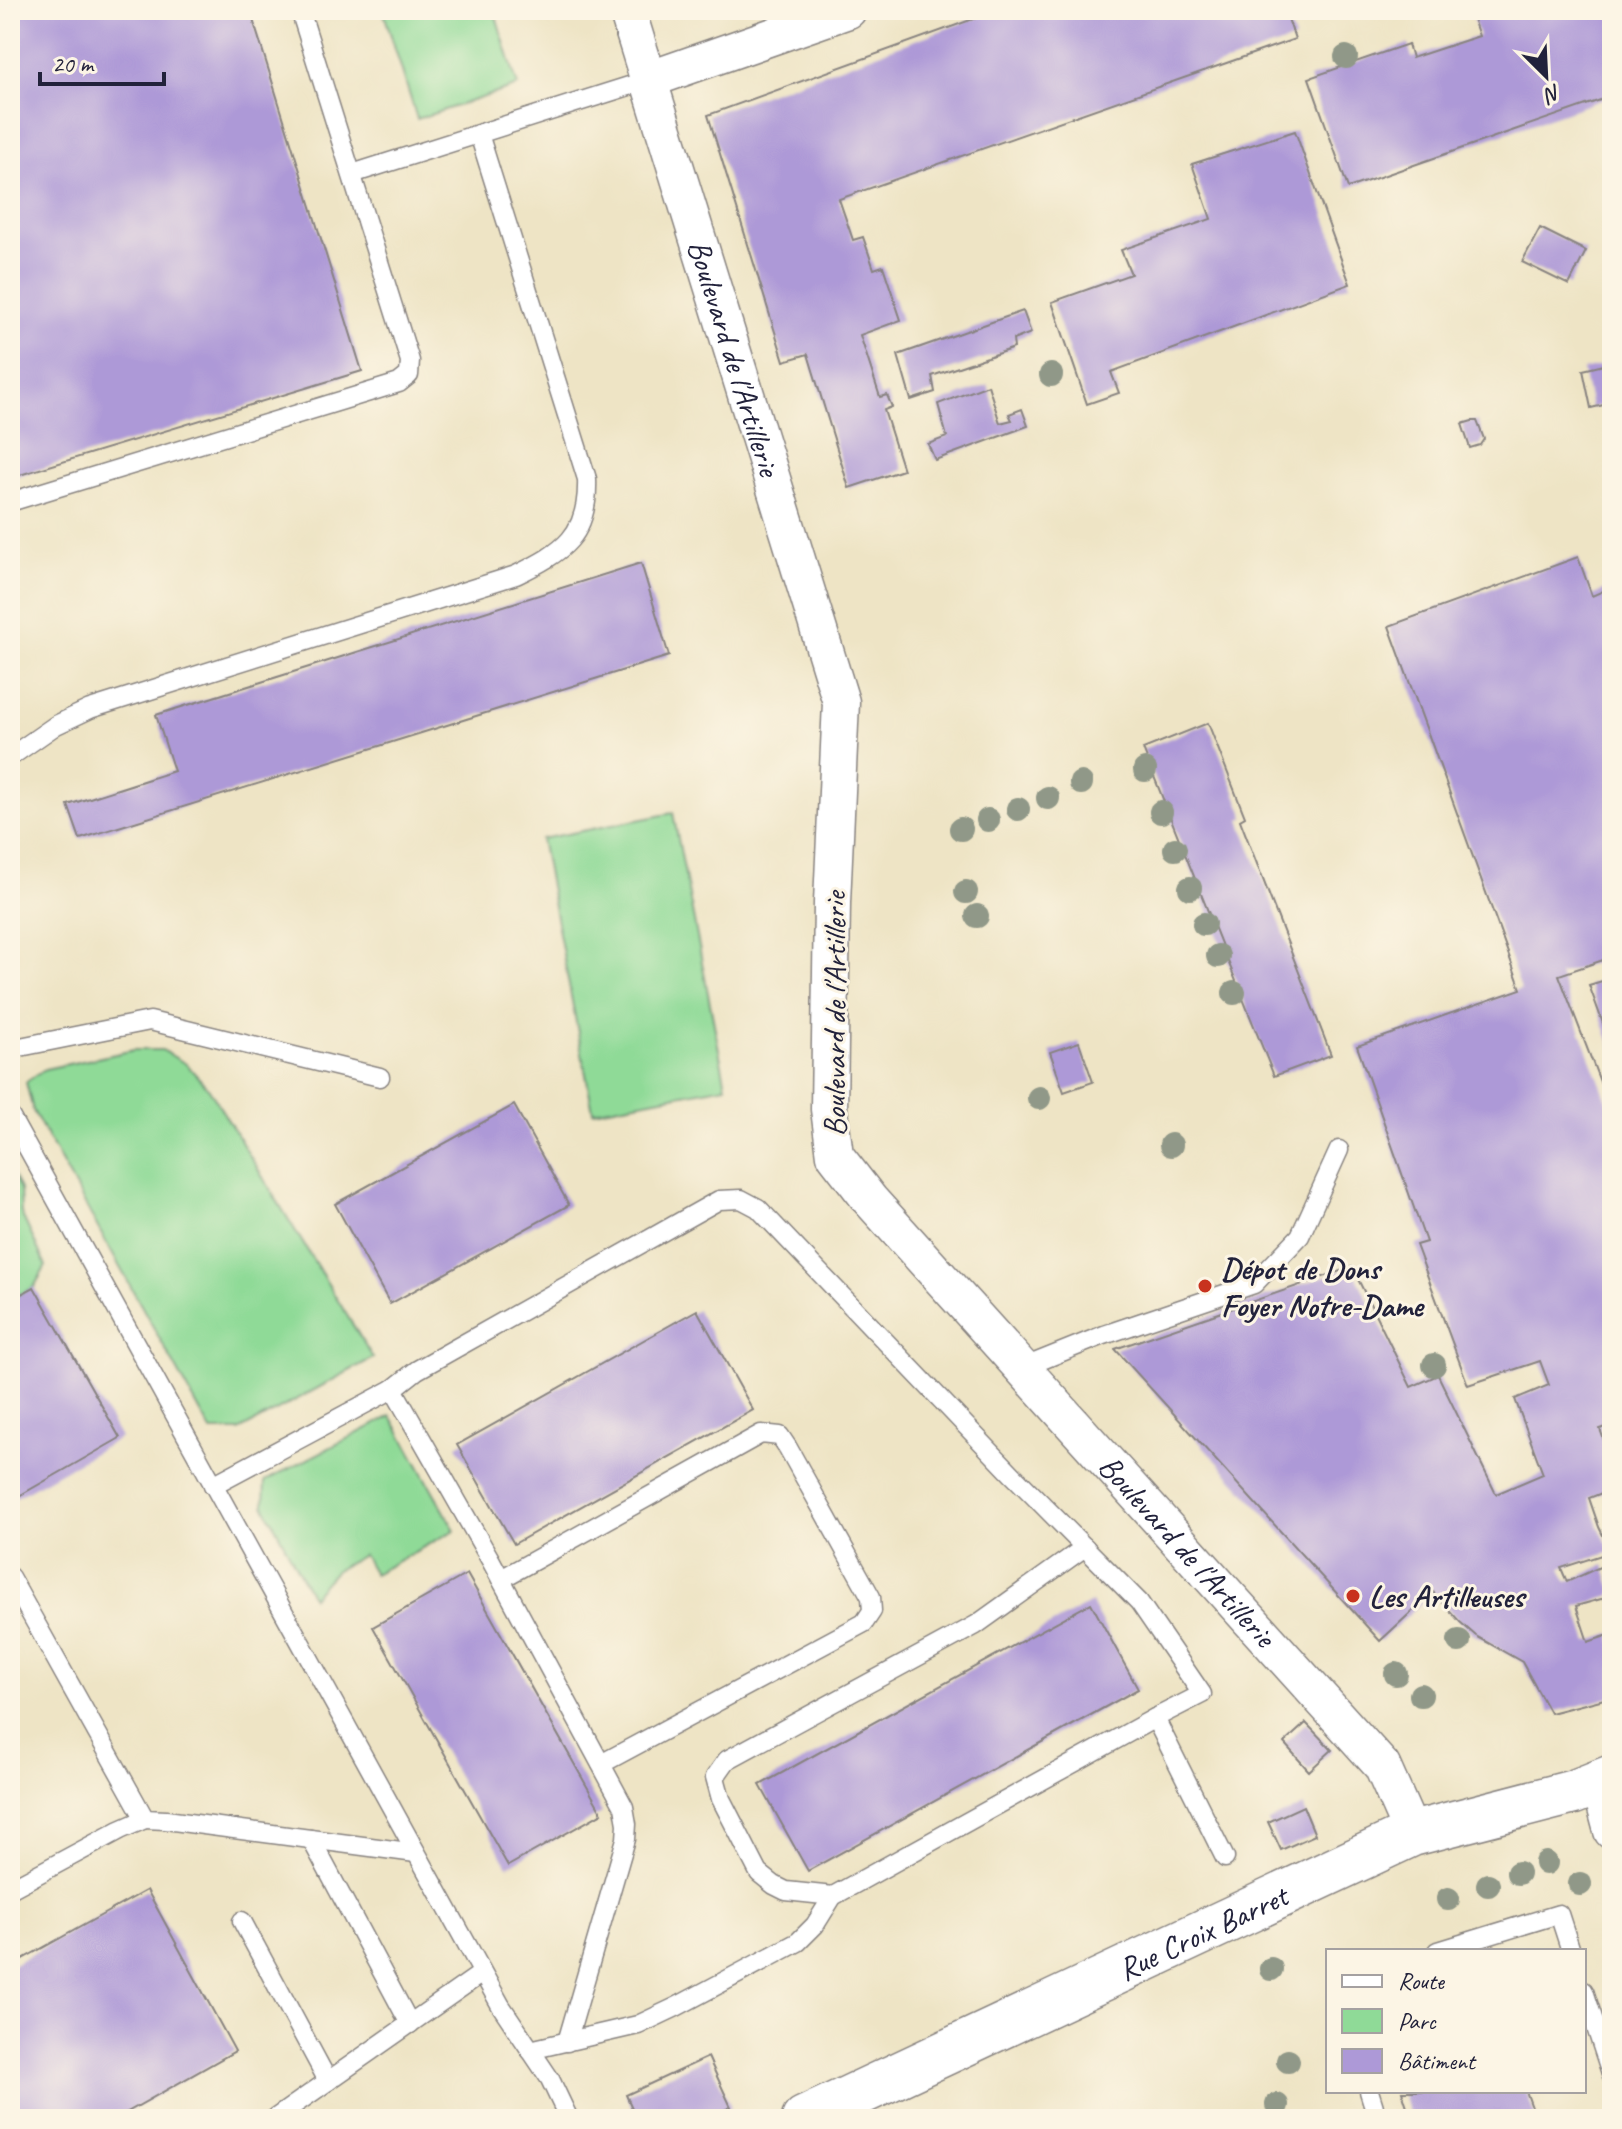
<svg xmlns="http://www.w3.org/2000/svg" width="1622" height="2129" font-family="Caveat,sans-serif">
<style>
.green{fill:#8fda97;stroke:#587e69;stroke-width:2}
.building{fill:#ad99d7}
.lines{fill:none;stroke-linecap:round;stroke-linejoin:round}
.service-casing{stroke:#888380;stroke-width:21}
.minor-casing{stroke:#888380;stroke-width:39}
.tertiary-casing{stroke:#888380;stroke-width:47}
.service{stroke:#fff;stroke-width:18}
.minor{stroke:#fff;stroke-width:36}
.tertiary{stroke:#fff;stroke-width:44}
.tree{fill:#909888}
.poi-dot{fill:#c8321e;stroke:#fcf5e5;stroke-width:3}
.labels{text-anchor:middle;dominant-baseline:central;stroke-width:6;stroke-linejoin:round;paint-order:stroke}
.street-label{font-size:32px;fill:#22223b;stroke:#fcf5e5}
.poi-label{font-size:32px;font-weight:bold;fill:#22223b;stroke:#fcf5e5;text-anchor:start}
</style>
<rect width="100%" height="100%" fill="#fcf5e5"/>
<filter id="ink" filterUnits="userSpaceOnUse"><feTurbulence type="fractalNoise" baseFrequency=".0125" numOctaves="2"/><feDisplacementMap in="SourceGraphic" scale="16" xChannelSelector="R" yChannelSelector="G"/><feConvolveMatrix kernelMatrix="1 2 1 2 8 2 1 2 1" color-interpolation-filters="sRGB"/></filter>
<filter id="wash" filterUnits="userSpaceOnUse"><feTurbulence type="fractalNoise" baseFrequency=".006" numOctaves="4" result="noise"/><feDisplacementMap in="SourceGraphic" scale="32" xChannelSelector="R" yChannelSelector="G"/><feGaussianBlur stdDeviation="1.8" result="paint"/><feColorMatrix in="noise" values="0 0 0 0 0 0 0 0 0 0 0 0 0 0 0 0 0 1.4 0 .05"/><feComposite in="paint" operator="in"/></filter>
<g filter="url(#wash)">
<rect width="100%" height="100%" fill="#eee4c5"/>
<g class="green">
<polygon points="383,10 494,10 518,86 417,119"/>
<polygon points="673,813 726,1086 593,1111 541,839"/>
<polygon points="134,1050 162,1050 186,1064 209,1089 373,1358 239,1431 211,1431 33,1111 26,1082 45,1069"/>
<polygon points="10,1170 20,1189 21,1213 46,1266 34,1287 10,1300"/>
<polygon points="391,1416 455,1530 374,1574 363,1555 335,1571 312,1597 264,1505 265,1481"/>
</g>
<g id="blocks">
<g class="building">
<polygon points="10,10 250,10 362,371 10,478"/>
<polygon points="998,10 1285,10 1295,39 839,199 853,240 863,237 874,269 883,266 901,320 860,335 880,397 887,395 892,407 884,410 903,470 849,488 808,354 784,361 708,115"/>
<polygon points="1470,10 1612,10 1612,96 1348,188 1309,78 1408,44 1412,58 1479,36"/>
<polygon points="1295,131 1350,284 1111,372 1119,393 1087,404 1052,302 1131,274 1121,250 1211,219 1192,164"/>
<polygon points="1540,228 1586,251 1569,285 1522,262"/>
<polygon points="1023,311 1031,333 1013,340 1014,348 932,376 935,392 911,400 898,355"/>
<polygon points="1612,363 1612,403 1591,408 1583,370"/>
<polygon points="988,385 1000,423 1012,420 1009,414 1022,409 1028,426 935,460 928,444 947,437 938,404"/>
<polygon points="1472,421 1477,421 1484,439 1480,445 1470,448 1462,424"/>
<polygon points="1578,557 1592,596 1612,587 1612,957 1559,975 1612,1113 1612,1425 1600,1429 1612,1462 1612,1489 1589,1498 1599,1527 1611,1552 1561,1568 1567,1582 1604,1565 1612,1589 1612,1596 1576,1606 1588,1642 1612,1634 1612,1697 1550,1713 1522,1662 1476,1636 1460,1622 1433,1592 1380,1641 1115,1349 1352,1267 1411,1387 1438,1375 1496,1494 1543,1474 1515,1399 1549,1385 1540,1361 1468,1385 1416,1245 1426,1242 1357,1046 1521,989 1389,626"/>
<polygon points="641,563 669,656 80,839 68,805 174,771 156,715"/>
<polygon points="1208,723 1245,817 1240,820 1331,1055 1274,1076 1143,749"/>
<polygon points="1612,978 1612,1048 1589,985"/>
<polygon points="1079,1042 1093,1082 1064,1092 1050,1052"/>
<polygon points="514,1105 569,1205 390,1304 335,1204"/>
<polygon points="34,1287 120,1438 10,1501 10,1300"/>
<polygon points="697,1310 753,1410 514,1544 457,1445"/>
<polygon points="467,1574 602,1813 508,1866 373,1627"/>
<polygon points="1091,1603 1138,1689 808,1871 760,1785"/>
<polygon points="1306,1723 1332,1750 1309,1771 1284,1743"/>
<polygon points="1303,1806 1315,1835 1281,1850 1268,1822"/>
<polygon points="147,1890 235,2051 115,2119 10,2119 10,1966"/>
<polygon points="708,2057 731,2107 705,2119 637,2119 626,2095"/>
<polygon points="1402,2091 1526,2091 1536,2119 1411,2119"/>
</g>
</g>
</g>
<g filter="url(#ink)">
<use href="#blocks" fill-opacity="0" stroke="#888380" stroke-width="2"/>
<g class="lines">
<defs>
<g id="service">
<polyline points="352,174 648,80"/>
<polyline points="10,502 399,383 409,375 410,361 300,10"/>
<path d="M10,757L56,725L90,709L516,575C563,552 589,536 587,479L479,134"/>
<polyline points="10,1049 150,1021 380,1077"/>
<polyline points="10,1116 501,2006 550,2079 569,2119"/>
<polyline points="1022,1368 1104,1335 1254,1284 1300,1236 1339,1150"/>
<polyline points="393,1389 417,1370 719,1200 741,1199 758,1208 1012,1474 1139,1602 1202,1694 1155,1718 833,1896 815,1925 798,1942 676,2007 638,2025 530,2050"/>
<polyline points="213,1485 393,1389 490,1559 624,1807 627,1824 626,1839 567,2042"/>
<polyline points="10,1577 145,1819 166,1820 416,1853"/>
<polyline points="501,1579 761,1434 780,1436 788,1448 871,1597 872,1611 864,1623 601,1764"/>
<polyline points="1155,1718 1225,1858"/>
<polyline points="311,1839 410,2024"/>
<polyline points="10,1889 120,1830 145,1819"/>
<polyline points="833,1896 786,1891 774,1885 759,1873 721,1799 715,1777 727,1760 976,1625 1085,1547"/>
<polyline points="242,1921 328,2081"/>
<polyline points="1438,1951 1559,1914 1571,1951"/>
<polyline points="1584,1991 1612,2076"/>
<polyline points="1369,2091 1374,2107"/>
<polyline points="274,2119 482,1973"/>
</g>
<g id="minor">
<path id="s1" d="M627,10L841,702L832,903L829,1109L835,1155L870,1200L1382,1766L1412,1834"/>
<polyline points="648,80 848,10"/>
<polyline points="1599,1782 1612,1831"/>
</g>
<g id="tertiary">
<path id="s2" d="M804,2119L1412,1834L1574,1792L1612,1777"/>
</g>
</defs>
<use href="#service" class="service-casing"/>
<use href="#minor" class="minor-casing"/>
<use href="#tertiary" class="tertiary-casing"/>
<use href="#service" class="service"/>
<use href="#minor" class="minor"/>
<use href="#tertiary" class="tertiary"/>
</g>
<g class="tree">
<circle cx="1346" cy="57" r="12"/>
<circle cx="1051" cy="375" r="12"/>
<circle cx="1145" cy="770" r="12"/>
<circle cx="1081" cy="783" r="12"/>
<circle cx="1048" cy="798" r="12"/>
<circle cx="1018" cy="809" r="12"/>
<circle cx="1161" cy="812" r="12"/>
<circle cx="988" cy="820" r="12"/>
<circle cx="961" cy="829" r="12"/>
<circle cx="1175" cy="849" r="12"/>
<circle cx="1190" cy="888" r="12"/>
<circle cx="966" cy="892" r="12"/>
<circle cx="977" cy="916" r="12"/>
<circle cx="1204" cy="924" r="12"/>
<circle cx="1218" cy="956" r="12"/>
<circle cx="1234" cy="993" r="12"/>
<circle cx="1039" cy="1098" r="12"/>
<circle cx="1171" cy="1145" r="12"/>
<circle cx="1434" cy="1365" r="12"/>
<circle cx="1459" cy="1641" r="12"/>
<circle cx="1396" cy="1674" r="12"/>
<circle cx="1421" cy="1695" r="12"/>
<circle cx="1546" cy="1863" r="12"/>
<circle cx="1518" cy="1873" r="12"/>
<circle cx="1580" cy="1884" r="12"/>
<circle cx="1488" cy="1885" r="12"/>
<circle cx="1448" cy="1899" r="12"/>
<circle cx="1271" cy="1969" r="12"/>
<circle cx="1288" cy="2061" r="12"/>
<circle cx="1277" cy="2105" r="12"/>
</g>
</g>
<g class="poi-dot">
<circle cx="1205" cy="1286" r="8"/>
<circle cx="1353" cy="1596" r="8"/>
</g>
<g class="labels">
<g class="street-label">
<text stroke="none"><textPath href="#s1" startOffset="364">Boulevard de l'Artillerie</textPath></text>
<text transform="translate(834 1014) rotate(-90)">Boulevard de l'Artillerie</text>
<text stroke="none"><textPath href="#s1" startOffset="1708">Boulevard de l'Artillerie</textPath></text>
<text stroke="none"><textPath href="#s2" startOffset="440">Rue Croix Barret</textPath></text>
</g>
<g class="poi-label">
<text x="1221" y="1268">Dépot de Dons<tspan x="1221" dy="37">Foyer Notre-Dame</tspan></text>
<text x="1369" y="1596">Les Artilleuses</text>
</g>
</g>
<rect width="1622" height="2129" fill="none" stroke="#fcf5e5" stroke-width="40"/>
<rect x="1326" y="1949" width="260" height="144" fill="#fcf5e5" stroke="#a5a1a1" stroke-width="2"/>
<rect x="1342" y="1975" width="40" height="12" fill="#ffffff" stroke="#a5a1a1" stroke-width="2"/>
<text x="1398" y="1989" font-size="24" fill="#22223b">Route</text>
<rect x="1342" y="2009" width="40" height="24" fill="#8fda97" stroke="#a5a1a1" stroke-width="2"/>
<text x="1398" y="2029" font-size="24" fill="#22223b">Parc</text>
<rect x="1342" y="2049" width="40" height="24" fill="#ad99d7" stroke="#a5a1a1" stroke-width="2"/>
<text x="1398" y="2069" font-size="24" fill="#22223b">Bâtiment</text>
<g transform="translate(1546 76) rotate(156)" stroke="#fcf5e5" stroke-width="6" paint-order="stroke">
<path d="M0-6L14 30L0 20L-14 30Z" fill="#22223b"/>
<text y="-12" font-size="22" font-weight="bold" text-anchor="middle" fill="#22223b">N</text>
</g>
<path d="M40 72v12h124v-12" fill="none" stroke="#22223b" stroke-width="4"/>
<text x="52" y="72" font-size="24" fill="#22223b" stroke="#fcf5e5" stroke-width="6" paint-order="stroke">20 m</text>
</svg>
